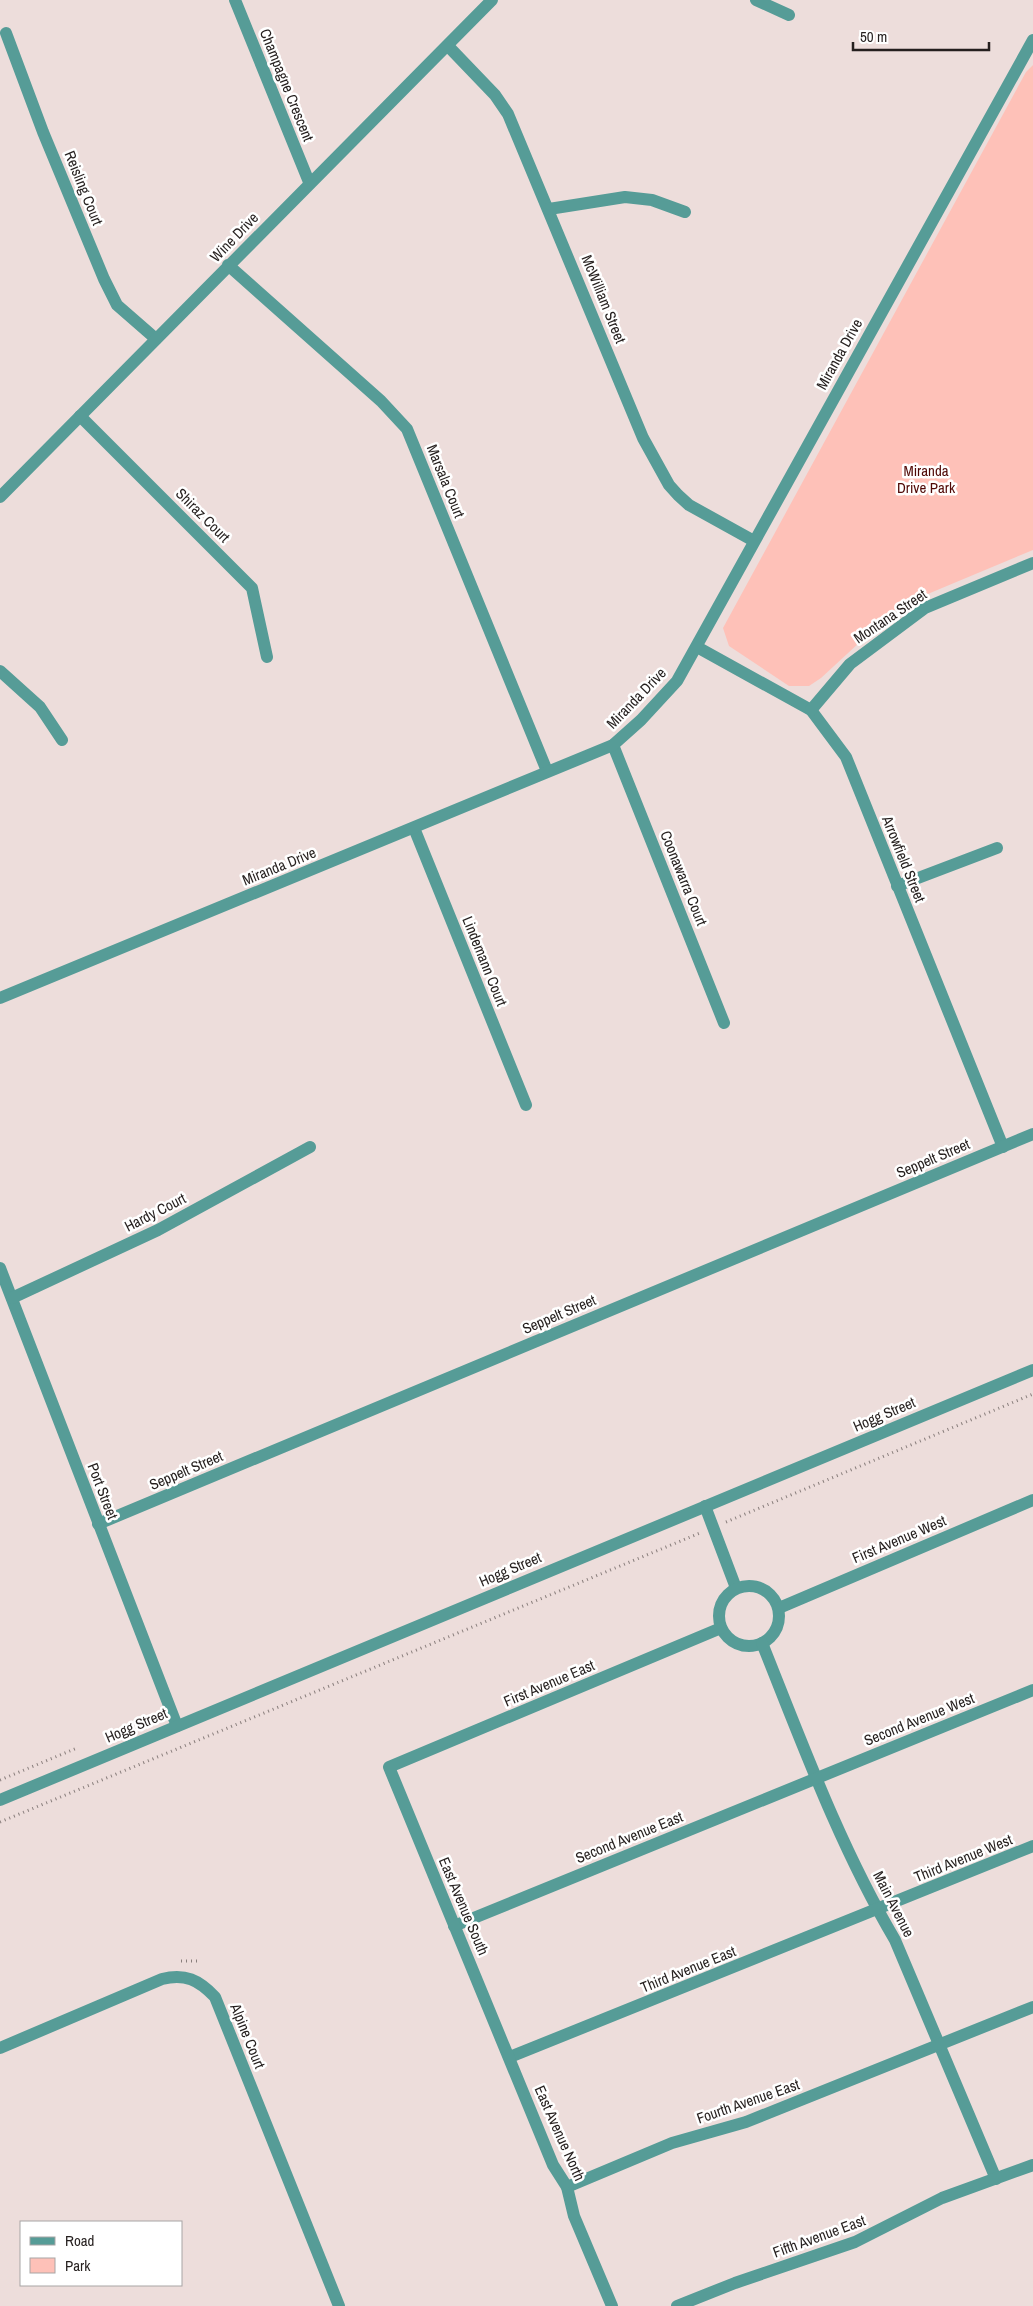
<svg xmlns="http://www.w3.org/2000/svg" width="1033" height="2306" font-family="'Archivo Narrow',sans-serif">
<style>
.green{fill:#fec1b8}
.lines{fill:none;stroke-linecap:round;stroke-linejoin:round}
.path{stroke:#897e7c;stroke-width:3;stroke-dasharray:1 4;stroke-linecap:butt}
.minor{stroke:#569c97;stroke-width:12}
.tertiary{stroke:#569c97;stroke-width:12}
.labels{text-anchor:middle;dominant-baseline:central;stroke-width:5;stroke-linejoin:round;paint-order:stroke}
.street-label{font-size:15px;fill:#251f1e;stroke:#fff}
.park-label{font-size:15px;fill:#500906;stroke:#fff}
</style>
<rect width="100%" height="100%" fill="#eddddb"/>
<polygon class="green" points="1033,65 1033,550 899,606 821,678 809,686 789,686 729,646 723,628 1026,72"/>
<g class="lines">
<g class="path">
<polyline points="726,1522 1033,1394"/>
<polyline points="0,1780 77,1748"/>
<polyline points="0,1822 700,1533"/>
<polyline points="181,1961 201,1961"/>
</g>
<g class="minor">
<polyline points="235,0 309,182"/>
<polyline points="756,0 789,15"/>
<polyline points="6,33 43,132 104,279 117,305 156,339"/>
<polyline points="448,46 495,95 508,114 643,438 669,485 678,495 689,505 754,541"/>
<polyline points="549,209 625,197 652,200 685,212"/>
<polyline points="228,265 381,401 407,429 547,771"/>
<polyline points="80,416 252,588 267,657"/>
<polyline points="0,497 492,0"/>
<polyline points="697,647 811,710 846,757 1003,1147"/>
<polyline points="0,671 40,707 62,740"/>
<polyline points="811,710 850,664 925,608 1033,563"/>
<polyline points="613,745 724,1023"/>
<polyline points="414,828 526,1105"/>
<polyline points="897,886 997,848"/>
<polyline points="0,998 613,745 641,720 677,681 1033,40"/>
<polyline points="0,1268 177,1726"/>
<polyline points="12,1298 158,1230 310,1147"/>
<polyline points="705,1506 736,1588"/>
<polyline points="98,1524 1033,1134"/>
<circle cx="749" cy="1616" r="30"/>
<polyline points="779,1608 1033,1500"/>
<path d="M762,1643C802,1743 840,1847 895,1940L996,2179"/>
<polyline points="454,1926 1033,1690"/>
<path d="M0,2048L162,1979C185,1973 199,1980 215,1997L339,2306"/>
<polyline points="510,2057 1033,1846"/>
<polyline points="567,2187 672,2143 746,2122 1033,2007"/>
<polyline points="612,2306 574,2216 567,2187 553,2165 389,1767 721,1628"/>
<polyline points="677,2306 735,2283 855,2242 942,2198 1033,2165"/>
</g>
<polyline class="tertiary" points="0,1800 1033,1370"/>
</g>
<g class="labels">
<g class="street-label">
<text transform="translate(287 85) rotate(68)">Champagne Crescent</text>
<text transform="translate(84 188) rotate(68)">Reisling Court</text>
<text transform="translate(234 237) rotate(-46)">Wine Drive</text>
<text transform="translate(604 299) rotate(68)">McWilliam Street</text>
<text transform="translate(839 354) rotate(-61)">Miranda Drive</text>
<text transform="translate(446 481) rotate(68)">Marsala Court</text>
<text transform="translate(203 515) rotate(45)">Shiraz Court</text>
<text transform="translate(890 616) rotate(-34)">Montana Street</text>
<text transform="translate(636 698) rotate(-46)">Miranda Drive</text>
<text transform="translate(904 859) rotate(68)">Arrowfield Street</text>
<text transform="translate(279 866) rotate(-22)">Miranda Drive</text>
<text transform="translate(684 878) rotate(68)">Coonawarra Court</text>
<text transform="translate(485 961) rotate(68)">Lindemann Court</text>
<text transform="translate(933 1158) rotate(-23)">Seppelt Street</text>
<text transform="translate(155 1212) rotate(-27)">Hardy Court</text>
<text transform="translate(559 1314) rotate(-23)">Seppelt Street</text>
<text transform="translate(884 1414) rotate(-23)">Hogg Street</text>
<text transform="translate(186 1470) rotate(-23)">Seppelt Street</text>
<text transform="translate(103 1491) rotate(69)">Port Street</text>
<text transform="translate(899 1539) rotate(-23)">First Avenue West</text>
<text transform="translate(510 1569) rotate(-23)">Hogg Street</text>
<text transform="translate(549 1683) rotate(-23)">First Avenue East</text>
<text transform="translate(919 1719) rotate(-22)">Second Avenue West</text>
<text transform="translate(136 1725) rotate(-23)">Hogg Street</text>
<text transform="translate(629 1837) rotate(-22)">Second Avenue East</text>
<text transform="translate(963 1858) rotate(-22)">Third Avenue West</text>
<text transform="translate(894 1904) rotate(63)">Main Avenue</text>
<text transform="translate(464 1906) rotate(67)">East Avenue South</text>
<text transform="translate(688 1969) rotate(-22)">Third Avenue East</text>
<text transform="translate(248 2036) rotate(68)">Alpine Court</text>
<text transform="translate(748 2101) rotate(-19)">Fourth Avenue East</text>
<text transform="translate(560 2133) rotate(66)">East Avenue North</text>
<text transform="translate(819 2236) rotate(-20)">Fifth Avenue East</text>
</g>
<g class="park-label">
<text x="926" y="470">Miranda<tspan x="926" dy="17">Drive Park</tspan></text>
</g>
</g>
<rect x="20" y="2221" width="162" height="65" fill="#ffffff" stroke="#a8a5a5"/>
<rect x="30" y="2237" width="25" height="8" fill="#569c97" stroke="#a8a5a5"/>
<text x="65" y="2246" font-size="15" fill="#251f1e">Road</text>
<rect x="30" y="2258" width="25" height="15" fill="#fec1b8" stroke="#a8a5a5"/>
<text x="65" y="2271" font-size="15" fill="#251f1e">Park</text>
<path d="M853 42v8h136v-8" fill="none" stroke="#251f1e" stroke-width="2.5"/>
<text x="860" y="42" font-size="15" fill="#251f1e" stroke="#ffffff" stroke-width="4" paint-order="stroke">50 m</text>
</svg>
